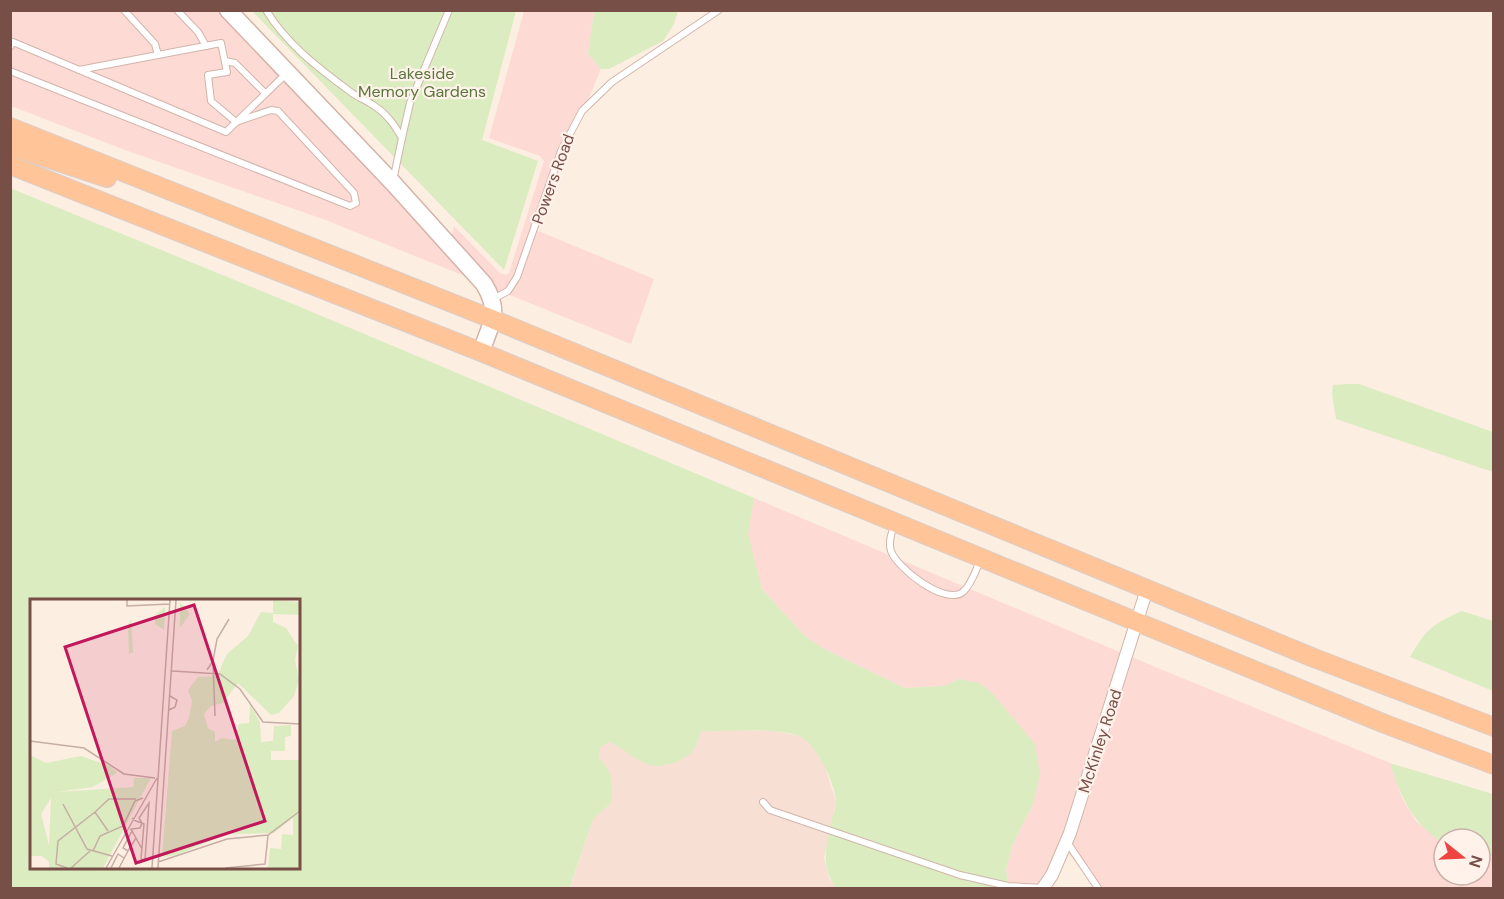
<svg xmlns="http://www.w3.org/2000/svg" width="1504" height="899" font-family="'DM Sans',sans-serif">
<style>
.residential{fill:#f7e0d3}
.commercial{fill:#fedad5}
.green{fill:#daecc0;fill-rule:evenodd}
.lines{fill:none;stroke-linecap:round;stroke-linejoin:round}
.lane-casing{stroke:#d1b5ab;stroke-width:8}
.street-casing{stroke:#d1b5ab;stroke-width:14}
.secondary-casing{stroke:#d5b3a8;stroke-width:19}
.primary-casing{stroke:#d9cecb;stroke-width:20}
.lane{stroke:#fff;stroke-width:6}
.street{stroke:#fff;stroke-width:12}
.secondary{stroke:#fff;stroke-width:16}
.primary{stroke:#ffc498;stroke-width:18}
.labels{text-anchor:middle;dominant-baseline:central;stroke-width:4.5;stroke-linejoin:round;paint-order:stroke}
.park-label{font-size:16px;fill:#59773c;stroke:#fff2ea}
.street-label{font-size:16px;fill:#774f47;stroke:#fff2ea}
.inset-road{fill:none;stroke:#c7aea4;stroke-width:1.5}
.view{fill:#c2185b;fill-opacity:0.15;stroke:#c2185b;stroke-width:3}
.inset-edge{fill:none;stroke:#774f47;stroke-width:3}
</style>
<rect width="100%" height="100%" fill="#fdeee2"/>
<polygon class="residential" points="738,730 775,731 800,736 808,740 824,764 836,801 824,858 829,878 836,888 570,888 593,819 611,803 599,760 600,747 610,742 623,749 696,746 701,731"/>
<g class="commercial">
<polygon points="14,10 219,11 387,187 472,279 323,219 125,150 11,106 10,15"/>
<polygon points="524,11 594,11 588,54 601,69 549,192 536,230 654,279 631,344 495,289 451,237 454,226 500,273 505,275 509,273 544,161 540,156 489,138"/>
<polygon points="754,498 1160,669 1390,763 1402,798 1416,821 1444,844 1444,875 1480,875 1480,856 1493,855 1493,888 1097,888 1067,852 1044,888 1009,888 1006,870 1012,846 1033,804 959,679 944,686 905,688 822,648 803,634 762,589 747,534"/>
</g>
<g class="green">
<polygon points="252,11 516,11 482,140 538,161 504,270"/>
<polygon points="594,11 594,10 678,11 674,24 663,41 609,69 601,69 588,54"/>
<path d="M10,188L298,306L754,498L748,534L762,589L803,634L822,648L905,688L944,686L959,679L980,683L993,694L1035,744L1040,775L1033,804L1012,846L1006,870L1009,888H836C819,864 827,845 832,818C834,813 836,806 836,800C834,782 815,740 797,735C765,727 733,732 701,731C699,737 697,744 694,749C685,761 661,770 647,764C634,759 622,748 610,742L600,747L599,759C613,771 614,787 611,803L593,819L570,887L571,888H11ZM32,600H298V868H32Z"/>
<polygon points="1348,384 1359,384 1493,432 1493,472 1336,419 1332,394 1333,385"/>
<path d="M1462,611L1493,621V691L1410,657C1426,629 1433,624 1462,611Z"/>
<path d="M1390,763L1493,794V855L1480,856V839H1444V844C1412,823 1401,798 1390,763Z"/>
</g>
<g class="lines">
<defs>
<g id="lane">
<polyline points="124,10 155,44 158,55"/>
<polyline points="177,10 198,32 206,46"/>
<path d="M266,10C287,45 320,69 352,93C359,98 368,101 376,107C388,115 395,126 402,138L393,181"/>
<polyline points="10,47 13,42 226,132 287,73"/>
<polyline points="225,61 235,63 265,93"/>
<polyline points="79,70 221,43 227,72 208,75 211,101 236,122"/>
<polyline points="10,71 350,206 356,203 354,193 278,111 271,110 236,122"/>
<polyline points="402,138 410,103 449,10"/>
<polyline points="493,299 508,291 517,277 561,151 582,111 612,82 719,10"/>
<path d="M895,523C892,532 888,541 891,551C897,568 945,606 963,592C972,584 976,569 981,559"/>
<polyline points="763,802 770,810 960,875 1008,886 1044,888"/>
<polyline points="1067,842 1098,888"/>
</g>
<polyline id="street" points="1043,888 1052,875 1070,833 1147,589"/>
<path id="secondary" d="M228,10L393,183L484,284C501,312 491,323 481,352"/>
<g id="primary">
<polyline points="10,127 492,319 1314,658 1494,727"/>
<polyline points="10,146 107,178"/>
<polyline points="10,165 481,352 1385,724 1494,765"/>
</g>
</defs>
<use href="#lane" class="lane-casing"/>
<use href="#street" class="street-casing"/>
<use href="#secondary" class="secondary-casing"/>
<use href="#primary" class="primary-casing"/>
<use href="#lane" class="lane"/>
<use href="#street" class="street"/>
<use href="#secondary" class="secondary"/>
<use href="#primary" class="primary"/>
</g>
<g class="labels">
<g class="park-label">
<text x="422" y="73">Lakeside<tspan x="422" dy="18">Memory Gardens</tspan></text>
</g>
<g class="street-label">
<text transform="translate(553 179) rotate(-70)">Powers Road</text>
<text transform="translate(1100 741) rotate(-72)">McKinley Road</text>
</g>
</g>
<g transform="translate(30 599)">
<rect width="270" height="270" fill="#fdeee2"/>
<path d="M243,1L270,3V16L243,15V23L256,29L268,47L265,61L269,81L264,97L249,114L241,116L208,84L193,104L181,107L174,115L178,129L185,133V143L192,139L206,141L208,125L219,124L220,106L230,123L231,143L243,142L244,127L261,126V137L255,138V152H241V161H270V269H238L240,249L251,250L252,235L263,236V219L244,234L196,235L147,256L132,258L142,132L155,127L159,119L162,102L158,91L168,78L187,77L197,55L218,37L231,13L243,14ZM150,3L160,15L150,29ZM135,8V16L134,31L125,25V16ZM101,20L103,53L99,55L98,26ZM0,156L16,164L51,157L80,167L87,174L63,188L27,193L103,188L104,179H121L73,269H19V263L12,257H0ZM21,199V200L19,246L11,215Z" fill="#daecc0" fill-rule="evenodd"/>
<path class="inset-road" d="M97,1V7L140,5M183,64L185,117M177,71L183,62L187,40L199,20M142,72L190,75L210,90L233,123L270,125M139,111L145,108L147,101L140,97M0,142L54,149L94,175L125,179M33,205L57,250L82,257M65,213L79,200H106M102,219L106,222L112,224L114,225L111,260L115,261L119,204L109,219L112,224L110,229L101,230L112,250M102,232L93,249L98,252L106,239M63,252L70,237L93,227L105,202L113,199M128,263L197,240L238,236L270,212M37,269L26,265L28,242L65,213L78,232M41,269L60,252M76,269L127,179M81,269L88,255L94,259M89,269L98,252M122,269L140,1M128,269L146,1M195,269L235,265L238,236"/>
<path class="view" d="M164,6L235,222L106,264L35,48Z"/>
<rect width="270" height="270" class="inset-edge"/>
</g>
<rect width="1504" height="899" fill="none" stroke="#774f47" stroke-width="24"/>
<g transform="translate(1462 857) rotate(108)"><circle r="28" fill="#fff2ea" stroke="#c9b1a9" stroke-width="1.5"/>
<path d="M0-4.5L10 22L0 15L-10 22Z" fill="#ee4541"/>
<text y="-9" font-size="16" font-weight="bold" text-anchor="middle" fill="#774f47">N</text>
</g>
</svg>
